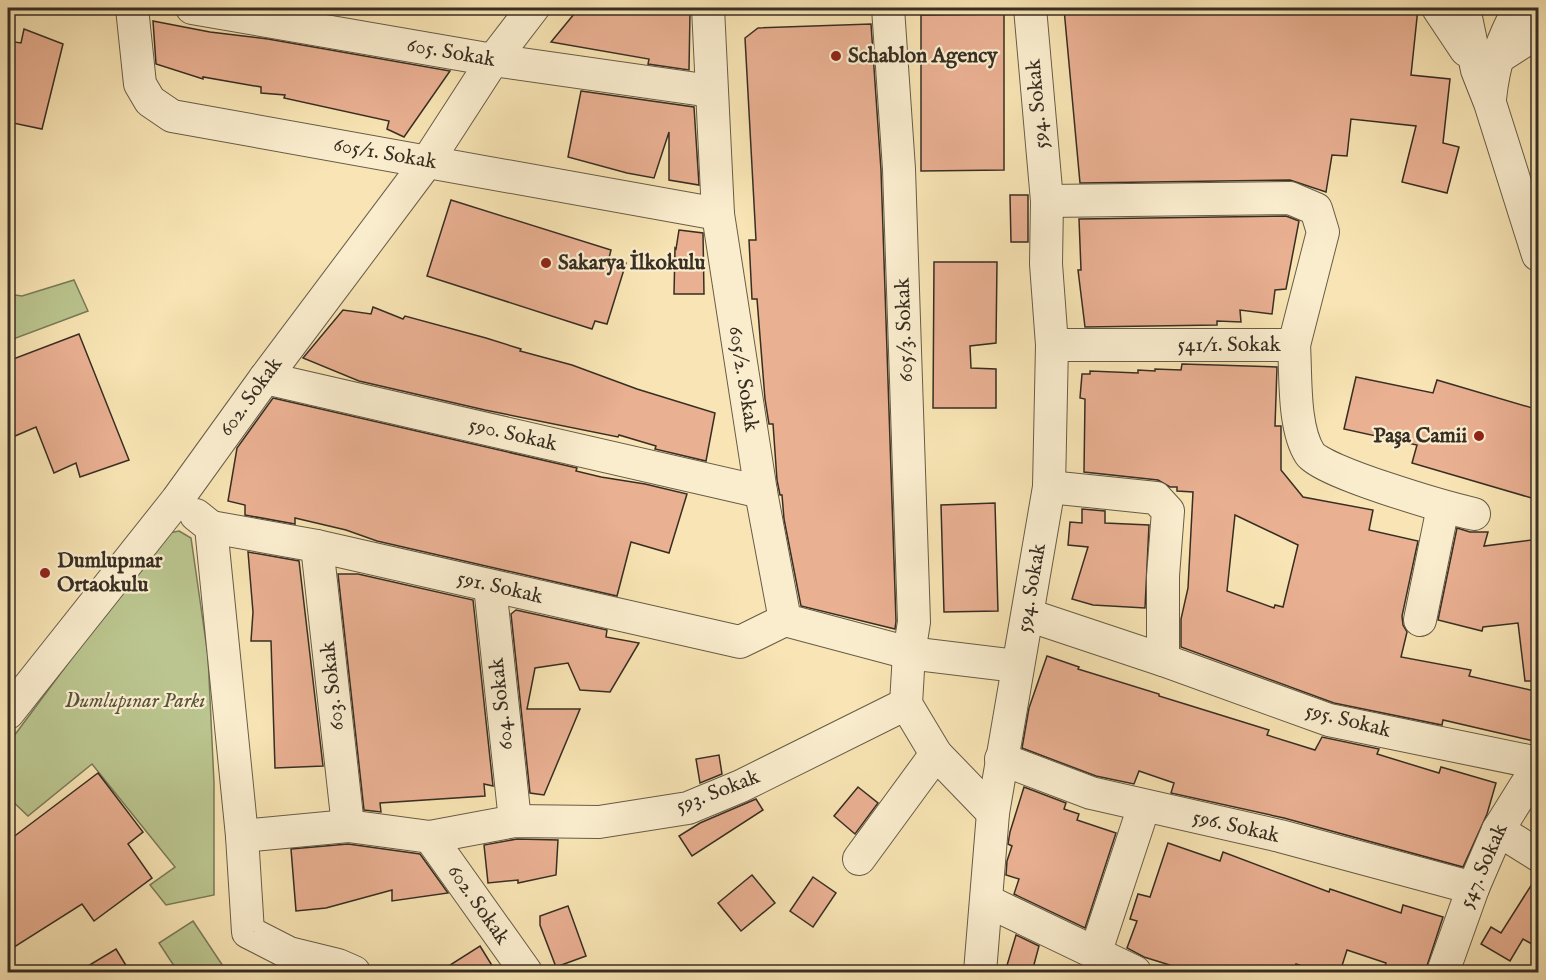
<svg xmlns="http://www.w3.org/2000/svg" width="1546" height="980" font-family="'IM FELL English',serif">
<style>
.green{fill:#bbc58f;stroke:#797a59;stroke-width:1.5}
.building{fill:#e9b092;stroke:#372e23;stroke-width:1.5;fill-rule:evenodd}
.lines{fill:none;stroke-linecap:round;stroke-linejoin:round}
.minor-casing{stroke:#675c47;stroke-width:34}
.minor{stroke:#faedce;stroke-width:32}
.poi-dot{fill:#8f2418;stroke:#faedce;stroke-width:2}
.labels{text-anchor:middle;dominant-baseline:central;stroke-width:4.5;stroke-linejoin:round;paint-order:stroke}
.street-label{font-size:21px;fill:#372e23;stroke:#faedce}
.poi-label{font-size:21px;font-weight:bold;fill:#372e23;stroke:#faedce;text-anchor:start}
.park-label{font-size:21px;font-style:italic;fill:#58543e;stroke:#faedce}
</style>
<rect width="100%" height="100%" fill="#f8e4b4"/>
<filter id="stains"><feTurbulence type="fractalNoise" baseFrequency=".00333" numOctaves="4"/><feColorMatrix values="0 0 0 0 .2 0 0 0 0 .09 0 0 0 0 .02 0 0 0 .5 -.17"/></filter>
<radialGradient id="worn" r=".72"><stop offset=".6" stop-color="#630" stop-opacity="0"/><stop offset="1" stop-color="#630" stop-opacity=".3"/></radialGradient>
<g class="green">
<polygon points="74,280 88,311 8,341 8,294 22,296"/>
<polygon points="179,531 191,538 208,656 214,783 214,895 166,905 150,885 175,867 92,764 28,816 8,797 8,744 164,534"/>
<polygon points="193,921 227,972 178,972 159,943"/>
</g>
<g class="building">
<polygon points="579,8 667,8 690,12 689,70 648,64 649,59 551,42"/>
<polygon points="1078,8 1418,8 1411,75 1450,79 1443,143 1459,147 1447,193 1402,182 1416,126 1351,119 1347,156 1332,155 1326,192 1290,180 1080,183 1064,9"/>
<polygon points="1004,14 1004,170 921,171 921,15"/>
<polygon points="153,21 210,32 268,39 450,71 404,137 387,129 389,121 284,98 285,95 261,93 261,87 203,77 203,79 156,64"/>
<polygon points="871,24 881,170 896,621 895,629 801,606 784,519 782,495 780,495 777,480 773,424 769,424 765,399 757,299 752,299 749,240 756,240 745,38 758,28"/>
<polygon points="24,29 63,44 42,129 8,122 8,41 21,43"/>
<polygon points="581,91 694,107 699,185 669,180 669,132 654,178 627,173 568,157"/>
<polygon points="1010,195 1028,195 1028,242 1011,242"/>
<polygon points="451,200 611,250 609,258 626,263 607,324 595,321 592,329 427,276"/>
<polygon points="1286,216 1299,221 1286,289 1275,290 1272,314 1240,310 1241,322 1217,321 1217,325 1085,327 1078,270 1081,270 1079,219"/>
<polygon points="679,230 703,233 704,294 674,294 675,248 676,249"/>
<polygon points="934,262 997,262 996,343 970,346 971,368 996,369 996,408 933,408"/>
<polygon points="373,307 403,319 405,316 486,338 521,349 520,351 572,365 637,389 715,413 706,461 655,449 656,446 619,435 618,437 485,410 359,381 303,358 343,310 371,314"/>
<polygon points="79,334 129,460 80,477 76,463 54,473 36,427 8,439 8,361"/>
<path d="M1182,364L1277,367L1275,426H1281V470L1303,497L1373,510L1369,530L1418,541L1402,616L1403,625L1407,632L1401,657L1471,670L1469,676L1539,692V721L1534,741L1443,720L1442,725L1334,703L1181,647V619L1188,588L1193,492L1177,491V487H1170L1158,480L1084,472L1085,399L1080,398L1082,374H1090V371L1138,373V370L1155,371V369L1181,370ZM1235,515L1298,545L1283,607L1275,605L1274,608L1227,591Z"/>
<polygon points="1356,377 1433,393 1437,380 1539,410 1539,488 1535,499 1412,463 1417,445 1344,429"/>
<polygon points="273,398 577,468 576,471 601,477 645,484 687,494 669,553 631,542 617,596 377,541 346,530 295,518 295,524 245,515 245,505 228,501 237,448"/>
<polygon points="995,503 998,611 944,612 941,505"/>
<polygon points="1082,509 1105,511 1105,523 1149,525 1145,608 1093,605 1072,599 1088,547 1068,545 1070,522 1082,523"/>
<polygon points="1457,528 1470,532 1488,532 1484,546 1539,539 1539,681 1525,681 1518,623 1483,627 1482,631 1438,620"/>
<polygon points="248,552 299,561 323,766 275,768 271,641 251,641 253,612"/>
<polygon points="338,574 358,574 473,600 493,786 484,784 485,796 380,803 381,812 364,810"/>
<polygon points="516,610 607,630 606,637 639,643 610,692 580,690 568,663 535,668 527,709 580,709 544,795 530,793 511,614"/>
<polygon points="1047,656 1079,667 1078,669 1159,694 1159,696 1185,704 1269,730 1267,735 1315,750 1322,737 1379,749 1377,754 1439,773 1441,767 1496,783 1487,814 1463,867 1284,818 1171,793 1174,783 1139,771 1134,784 1096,776 1022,748 1029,708"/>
<polygon points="719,755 722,774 700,783 696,759"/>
<polygon points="98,773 143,832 128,844 152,878 94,921 82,904 8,951 8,841"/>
<polygon points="858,787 878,803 855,834 834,816"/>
<polygon points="1024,787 1066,803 1064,809 1079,814 1077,820 1116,833 1085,928 1014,894 1019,879 1006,875 1007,861 1012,846 1008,844 1010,832"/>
<polygon points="756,799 763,810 692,856 679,836 700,823"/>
<polygon points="517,839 558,840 556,875 518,883 518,880 488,883 484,845"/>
<polygon points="1168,843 1220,861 1223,852 1329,892 1330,889 1401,913 1403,905 1443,917 1425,972 1383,972 1386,963 1347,950 1340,972 1320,972 1296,964 1294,972 1192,972 1144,957 1127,948 1137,921 1130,919 1138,894 1150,897"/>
<polygon points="348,844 420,854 448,893 392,901 392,890 326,908 296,911 291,849"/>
<polygon points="1539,873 1539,948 1523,939 1510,961 1481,944 1491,927 1501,933"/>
<polygon points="752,875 775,903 741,931 718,903"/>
<polygon points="813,877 836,893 813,927 790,911"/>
<polygon points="568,906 586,956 556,967 540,925 540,916"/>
<polygon points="1016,935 1039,946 1032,972 1005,972"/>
<polygon points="480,946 496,972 439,972"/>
<polygon points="116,949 130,972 78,972"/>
</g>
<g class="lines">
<defs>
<g id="minor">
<polyline points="132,8 140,84 150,101 172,116 718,214"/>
<polyline points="192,8 493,60 711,91"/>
<polyline points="708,8 718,214 761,492 785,620 909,653 1017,666"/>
<polyline points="888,8 899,169 914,622 909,653 906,704 936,754 993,813"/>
<polyline points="1438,8 1466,50"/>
<polyline points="1464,8 1477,70 1490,103 1538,255"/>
<polyline points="1496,59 1538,32"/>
<path d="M1490,99C1494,61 1502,41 1519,8"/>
<polyline points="1047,201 1290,198 1316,209 1323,232 1294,345"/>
<path d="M1052,345H1294C1296,376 1293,428 1310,454C1322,472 1447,508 1474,514"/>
<polyline points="265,378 761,492"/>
<polyline points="1049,487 1156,498 1168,511 1163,576 1163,660"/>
<polyline points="196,515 211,527 242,836 248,932 289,953 338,965 354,972"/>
<polyline points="211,527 317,546 740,642 785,620"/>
<polyline points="317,546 348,826"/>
<polyline points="490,586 515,821"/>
<polyline points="1028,615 1163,660 1329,720 1538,763"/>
<polyline points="1420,620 1443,507"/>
<polyline points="8,713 177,500 265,378 427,162 493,60 533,8"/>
<polyline points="1001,759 1091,793 1280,836 1473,888"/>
<polyline points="1498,830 1538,855"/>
<polyline points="242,836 348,826 430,837 515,821 599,822 688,808 741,786 906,704"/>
<polyline points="430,837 526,972"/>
<polyline points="859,859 936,754"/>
<polyline points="987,901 1135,972"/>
<polyline points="1095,954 1144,806"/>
<polyline points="980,972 993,813 1049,487 1052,345 1046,264 1047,201 1030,8"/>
<polyline points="1443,972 1473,888 1498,830 1538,766"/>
</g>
</defs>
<use href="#minor" class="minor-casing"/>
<use href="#minor" class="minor"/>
</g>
<g class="poi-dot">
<circle cx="836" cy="56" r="6"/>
<circle cx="546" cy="263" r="6"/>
<circle cx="1479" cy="436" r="6"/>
<circle cx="45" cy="573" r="6"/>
</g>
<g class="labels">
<g class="street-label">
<text transform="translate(451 53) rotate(10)">605. Sokak</text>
<text transform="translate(1038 104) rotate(-95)">594. Sokak</text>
<text transform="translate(385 154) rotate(10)">605/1. Sokak</text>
<text transform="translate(905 330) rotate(-92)">605/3. Sokak</text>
<text x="1229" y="345">541/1. Sokak</text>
<text transform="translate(743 379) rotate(81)">605/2. Sokak</text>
<text transform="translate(251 397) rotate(-54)">602. Sokak</text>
<text transform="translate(513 435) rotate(13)">590. Sokak</text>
<text transform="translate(500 588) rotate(13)">591. Sokak</text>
<text transform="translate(1032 588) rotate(-80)">594. Sokak</text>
<text transform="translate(333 686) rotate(-96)">603. Sokak</text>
<text transform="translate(502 704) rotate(-96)">604. Sokak</text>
<text transform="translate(1348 721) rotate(14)">595. Sokak</text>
<text transform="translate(718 792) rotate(-21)">593. Sokak</text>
<text transform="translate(1236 827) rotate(13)">596. Sokak</text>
<text transform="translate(1484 866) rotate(-66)">547. Sokak</text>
<text transform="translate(478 905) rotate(55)">602. Sokak</text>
</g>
<g class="poi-label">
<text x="848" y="56">Schablon Agency</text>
<text x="558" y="263">Sakarya İlkokulu</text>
<text x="1467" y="436" text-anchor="end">Paşa Camii</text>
<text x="57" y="561">Dumlupınar<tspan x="57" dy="24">Ortaokulu</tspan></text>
</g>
<g class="park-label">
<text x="135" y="701">Dumlupınar Parkı</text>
</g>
</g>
<rect width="1546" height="980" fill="none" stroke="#f8e4b4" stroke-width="30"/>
<rect x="9" y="9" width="1528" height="962" fill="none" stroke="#372e23" stroke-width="3"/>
<rect x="15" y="15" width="1516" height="950" fill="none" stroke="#372e23" stroke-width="1.5"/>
<rect width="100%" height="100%" filter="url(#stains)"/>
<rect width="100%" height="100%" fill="url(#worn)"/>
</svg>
